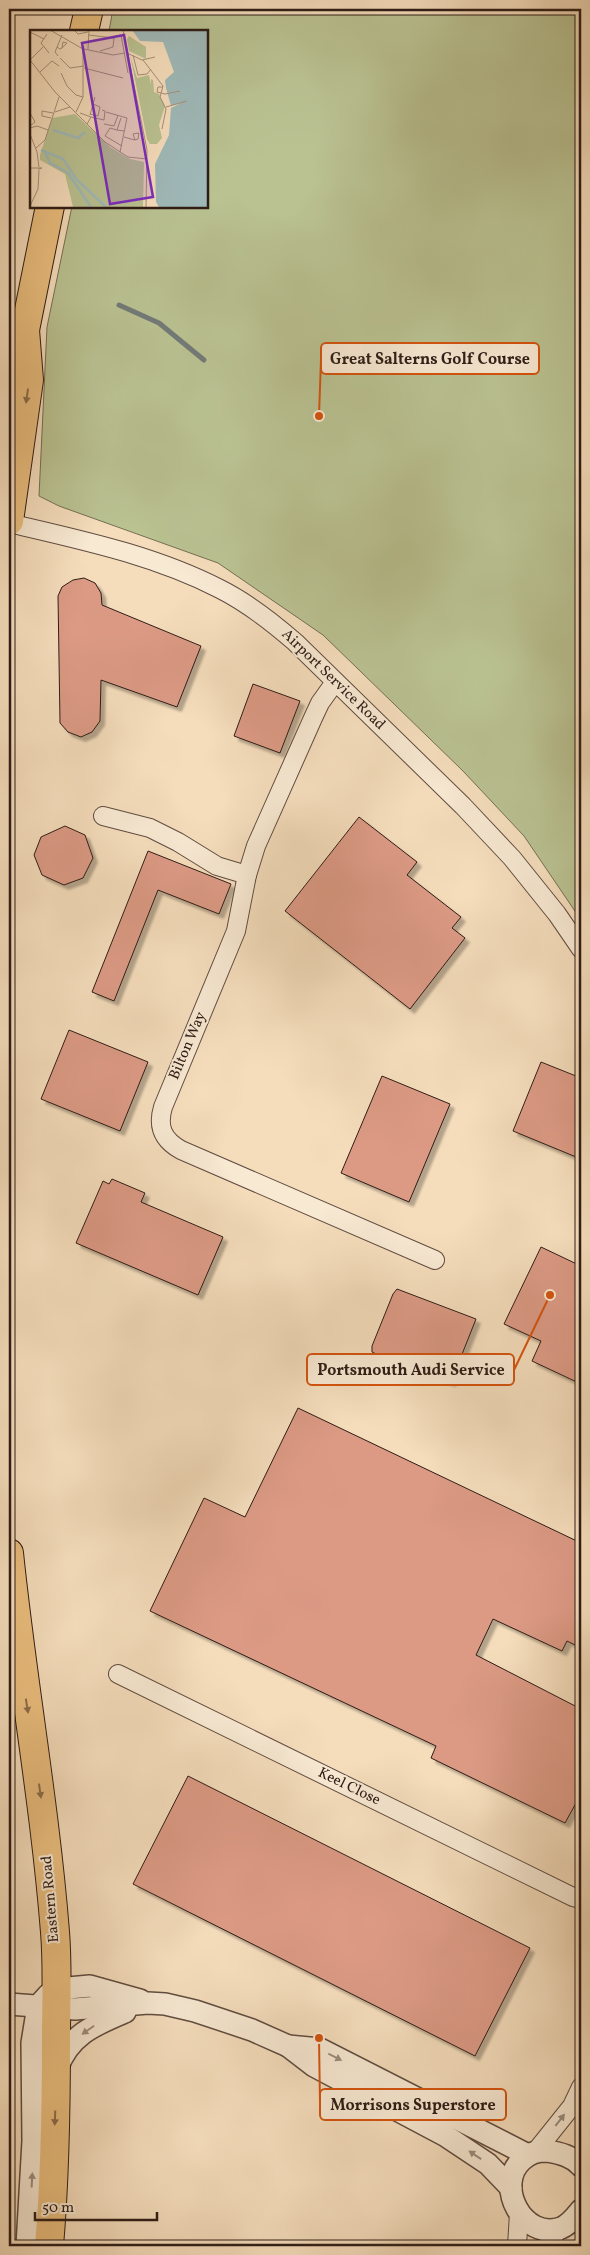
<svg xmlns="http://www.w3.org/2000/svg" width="590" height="2255" font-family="Vollkorn,serif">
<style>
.green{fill:#bac292;stroke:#746f54}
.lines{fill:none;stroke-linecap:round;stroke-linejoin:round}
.stream{stroke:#727b78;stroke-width:5}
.building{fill:#dc9a85;stroke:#2e1c16;filter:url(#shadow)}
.minor-casing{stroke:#604c40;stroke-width:20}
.tertiary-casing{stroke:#604c40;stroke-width:24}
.primary-casing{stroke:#2e1c16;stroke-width:30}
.minor{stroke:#f8e9d3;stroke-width:18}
.tertiary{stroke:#f8e9d3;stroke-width:21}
.primary{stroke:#eabe7e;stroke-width:28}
.oneway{fill:#8c6d4a}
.oneway2{fill:#9d8d7e}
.labels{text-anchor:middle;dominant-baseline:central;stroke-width:4;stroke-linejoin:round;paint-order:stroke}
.street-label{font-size:15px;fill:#2e1c16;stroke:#f8e9d3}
.inset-river{fill:none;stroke:#9fbaba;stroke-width:2.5}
.inset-road{fill:none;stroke:#a5907a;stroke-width:1}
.view{fill:#7b2cbf;fill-opacity:0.15;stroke:#7b2cbf;stroke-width:2.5}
.inset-edge{fill:none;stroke:#2e1c16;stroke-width:2.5}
.leader{fill:none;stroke:#d5530d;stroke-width:2}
.callout-dot{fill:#d5530d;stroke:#f8e9d3;stroke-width:2}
.callout{fill:#f8e9d3;stroke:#d5530d;stroke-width:2}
.callout-label{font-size:16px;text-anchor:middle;font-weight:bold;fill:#2e1c16}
</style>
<defs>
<filter id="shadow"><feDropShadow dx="4.5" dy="4.5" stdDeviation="1" flood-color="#0004"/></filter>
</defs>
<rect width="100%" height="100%" fill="#f5ddbc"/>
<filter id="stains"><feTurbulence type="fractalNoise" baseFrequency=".004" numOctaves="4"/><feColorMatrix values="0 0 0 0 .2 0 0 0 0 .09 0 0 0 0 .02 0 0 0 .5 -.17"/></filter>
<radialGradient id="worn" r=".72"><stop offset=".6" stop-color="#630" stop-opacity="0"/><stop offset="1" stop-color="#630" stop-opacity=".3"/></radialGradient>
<polygon class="green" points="113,9 581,9 581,920 524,836 463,771 323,635 218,563 59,506 39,496 47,327 72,206 206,206 206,31 109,31"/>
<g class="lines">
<polyline class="stream" points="119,305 159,323 204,360"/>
</g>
<g class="building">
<polygon points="84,578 95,583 101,593 102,605 201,646 177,707 101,680 100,721 92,732 81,737 68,732 60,723 58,596 62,587 73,580"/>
<polygon points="253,684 300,701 280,753 234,736"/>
<polygon points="359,817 417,862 407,875 461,917 452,928 465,938 410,1009 285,911"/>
<polygon points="65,826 85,835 93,858 83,878 64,885 42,875 34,855 41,837"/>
<polygon points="148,851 231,884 219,914 158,890 114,1001 92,992"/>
<polygon points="69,1030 148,1062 120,1131 41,1099"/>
<polygon points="541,1062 581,1078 581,1159 513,1131"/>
<polygon points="382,1076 450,1104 409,1202 341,1173"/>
<polygon points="112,1179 145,1193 141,1202 223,1237 198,1295 76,1243 103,1181 109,1184"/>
<polygon points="541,1247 581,1266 581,1384 532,1361 541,1341 504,1324"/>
<polygon points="397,1289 476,1319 451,1382 403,1364 399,1375 387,1370 391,1361 372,1352 372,1346 393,1294"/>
<polygon points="298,1408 581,1543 581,1648 567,1641 562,1651 493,1619 476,1655 581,1709 581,1794 565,1823 431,1758 436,1746 150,1611 204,1498 245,1517"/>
<polygon points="188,1776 530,1948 475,2056 133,1884"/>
</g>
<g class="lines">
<defs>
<g id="minor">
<path d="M9,523C81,540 154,555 220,589C248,603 272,622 295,642L463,806L512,858L557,914L581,949"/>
<path d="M335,682L320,703L313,718L256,846L247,875L236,931L163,1107C157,1127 163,1140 181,1150L435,1260"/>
<polyline points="103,816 150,828 178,842 217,866 247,875"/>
<polyline points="118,1674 573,1897 581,1899"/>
<polyline points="536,2151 572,2106 581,2087"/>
<polyline points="517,2246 519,2213"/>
<polyline points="547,2246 559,2228"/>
</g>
<g id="tertiary">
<polyline points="9,2004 75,2009 148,2003 165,2004 195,2011 252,2030 288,2046 314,2066 446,2136 488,2164 511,2188"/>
<polyline points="288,2046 320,2049 528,2155"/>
<path d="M57,2069C69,2035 94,2025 125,2012"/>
<path d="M581,2166C572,2156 560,2153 547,2151C536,2151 530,2153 522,2160C494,2185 523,2241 561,2228C569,2225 576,2216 581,2210"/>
<polyline points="27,2246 33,2141 32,2043 38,2006 48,1995 57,1989 90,1986 140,2000"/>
</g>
<g id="primary">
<polyline points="84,31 89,9"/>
<polyline points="9,378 25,330 50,206"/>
<polyline points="9,521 29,380 25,330"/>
<path d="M9,1553C22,1680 45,1805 55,1932C58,1968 56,2003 56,2038C56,2108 55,2177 49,2246"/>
</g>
</defs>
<use href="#minor" class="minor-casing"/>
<use href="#tertiary" class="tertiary-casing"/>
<use href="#primary" class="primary-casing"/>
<use href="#minor" class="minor"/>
<use href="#tertiary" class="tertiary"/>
<use href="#primary" class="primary"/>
</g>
<defs><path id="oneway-solid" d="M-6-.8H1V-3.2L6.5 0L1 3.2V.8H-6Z" transform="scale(1.25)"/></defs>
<g class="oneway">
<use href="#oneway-solid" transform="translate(27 396) rotate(98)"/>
<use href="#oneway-solid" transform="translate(27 1706) rotate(81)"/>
<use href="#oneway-solid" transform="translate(40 1791) rotate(82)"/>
<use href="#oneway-solid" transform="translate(55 2118) rotate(92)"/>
</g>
<g class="oneway2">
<use href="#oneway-solid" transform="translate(88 2030) rotate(145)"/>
<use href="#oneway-solid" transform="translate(335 2057) rotate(27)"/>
<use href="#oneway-solid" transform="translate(560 2120) rotate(-52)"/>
<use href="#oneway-solid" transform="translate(475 2155) rotate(-146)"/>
<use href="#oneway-solid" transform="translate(32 2180) rotate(-87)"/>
</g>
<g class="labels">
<g class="street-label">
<text transform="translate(333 680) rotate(44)">Airport Service Road</text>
<text transform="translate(188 1046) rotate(-67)">Bilton Way</text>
<text transform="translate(349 1787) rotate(26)">Keel Close</text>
<text transform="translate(51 1899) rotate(-95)">Eastern Road</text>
</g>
</g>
<g transform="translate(30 30)">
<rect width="178" height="178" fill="#f5ddbc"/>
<path d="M99,6L116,17V29L99,21L97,9ZM100,25L107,48L119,45L121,55V49L123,50L124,62L129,64L135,76L129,95L132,108L127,114H120L117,109ZM45,84L80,117L100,129L114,132L113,177H43L35,144L10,130V125L22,88Z" fill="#bac292"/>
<path d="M102,0H177V177H129L126,172L125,134L139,105L141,78L151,73L141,76L136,58L135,50L144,42L133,12L110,11Z" fill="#9fbaba"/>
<path class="inset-river" d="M23,100L48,108L55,102M11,120L33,129L47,150L76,177M15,122L20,133L38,143L61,177"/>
<path class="inset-road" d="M20,0L53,19V67L46,82M44,0L48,4L58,2M93,0L117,120L116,177M0,2L14,9M17,4L11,13L19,23M58,5L84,8L83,17L70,21M91,5L98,43M27,17L30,19L32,18L37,13L33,12L32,18M54,19L83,25L95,23M58,19L59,0M97,23L112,30L125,27M103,25L108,45L117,44L121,39M28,26L25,22L32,5M30,28L40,38L54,36M0,30L25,62L75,112L98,127L117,129M0,30L13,17M113,30L133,56L130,67L136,79L132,99M54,38L93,48M10,42L22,31L29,36M31,43L37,56L46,65L53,67M133,57H128L127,62L135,64L150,61M136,77L157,71M25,82L40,77M76,82L97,88L90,122M0,83L5,92L0,96M50,83L61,87L57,94M60,84L68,86L70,77L63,74M60,85L65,67M61,87L74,90L75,81L72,80M21,88L12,86V81L23,83M91,88L87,100L94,101M74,94L84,96L88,85M0,98L7,96L18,100M87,100L80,98L75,106L92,116M0,104L7,122L9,137M94,107L101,109L105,110L108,109L109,103L103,104L105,110M6,118L15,110L29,67M0,138H12L8,139M0,176L8,159L9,140"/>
<path class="view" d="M94,5L123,167L80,174L52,13Z"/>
<rect width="178" height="178" class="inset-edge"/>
</g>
<path class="leader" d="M319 416L321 359M550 1295L514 1370M319 2038L320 2104"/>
<g class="callout-dot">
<circle cx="319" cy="416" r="5"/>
<circle cx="550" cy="1295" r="5"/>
<circle cx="319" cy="2038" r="5"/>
</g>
<g class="callout">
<rect x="321" y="343" width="218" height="31" rx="5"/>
<rect x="307" y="1354" width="207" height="31" rx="5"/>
<rect x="320" y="2089" width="186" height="31" rx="5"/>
</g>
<g class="callout-label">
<text x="430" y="364">Great Salterns Golf Course</text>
<text x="411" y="1375">Portsmouth Audi Service</text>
<text x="413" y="2110">Morrisons Superstore</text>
</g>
<rect width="590" height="2255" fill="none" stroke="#f5ddbc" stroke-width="30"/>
<rect x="10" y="10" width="570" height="2235" fill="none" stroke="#2e1c16" stroke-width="2.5"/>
<rect x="15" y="15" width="560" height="2225" fill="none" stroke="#2e1c16"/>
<path d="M35 2212v8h122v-8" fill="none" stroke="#2e1c16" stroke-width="2.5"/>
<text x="42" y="2212" font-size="15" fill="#2e1c16" stroke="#f8e9d3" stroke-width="4" paint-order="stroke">50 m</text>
<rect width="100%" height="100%" filter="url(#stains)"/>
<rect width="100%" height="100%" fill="url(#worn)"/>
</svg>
